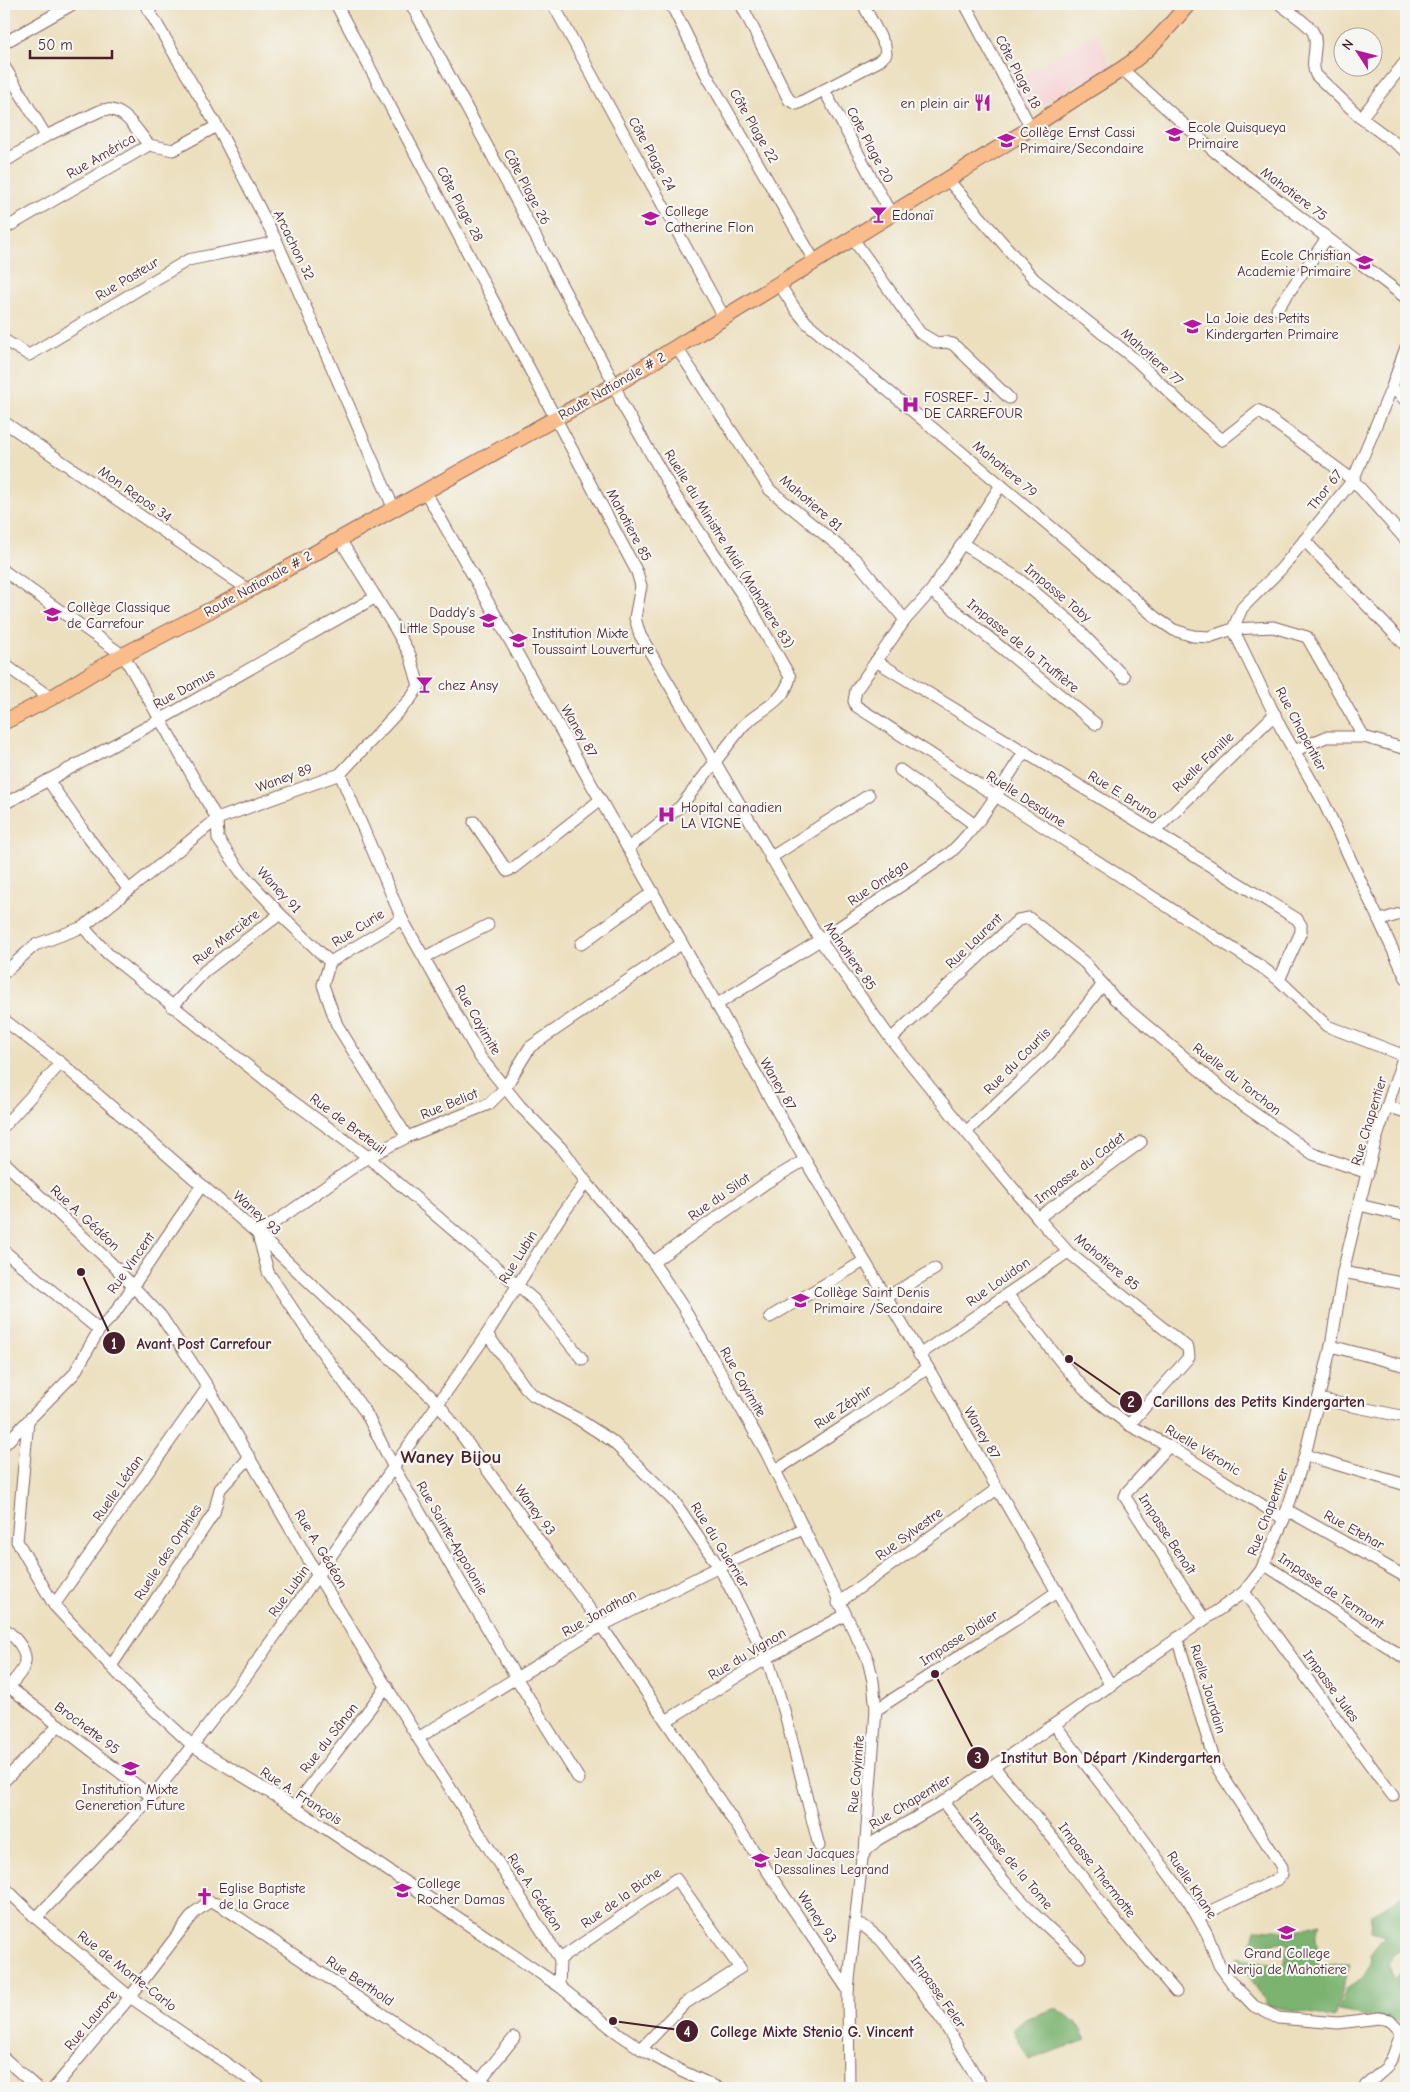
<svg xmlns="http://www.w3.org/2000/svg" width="1410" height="2092" font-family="'Comic Neue',sans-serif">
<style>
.built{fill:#f7cfd2}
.forest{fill:#7bb371;stroke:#62694e}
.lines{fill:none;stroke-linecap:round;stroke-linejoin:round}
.minor-casing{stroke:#83625e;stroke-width:13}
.major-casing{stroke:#83625e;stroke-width:17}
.minor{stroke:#fff;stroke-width:11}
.major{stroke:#f9bc8a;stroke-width:15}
.labels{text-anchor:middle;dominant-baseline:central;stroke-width:4.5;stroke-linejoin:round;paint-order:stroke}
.street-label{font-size:14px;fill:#4a1f2b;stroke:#f6f6f2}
.poi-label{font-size:14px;fill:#4a1f2b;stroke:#f6f6f2;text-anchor:start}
.district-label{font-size:19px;font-weight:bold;fill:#4a1f2b;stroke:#f6f6f2}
.leader{fill:none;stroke:#4a1f2b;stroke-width:2}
.callout-dot{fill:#4a1f2b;stroke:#f6f6f2;stroke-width:2}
.mark-label{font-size:15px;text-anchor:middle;font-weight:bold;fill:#fff}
.callout-label{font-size:15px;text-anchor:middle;font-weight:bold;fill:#4a1f2b;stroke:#f6f6f2;stroke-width:4.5;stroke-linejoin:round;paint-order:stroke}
</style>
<rect width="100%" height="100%" fill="#f6f6f2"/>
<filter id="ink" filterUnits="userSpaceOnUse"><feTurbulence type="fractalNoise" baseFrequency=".02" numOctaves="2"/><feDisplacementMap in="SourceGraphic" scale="10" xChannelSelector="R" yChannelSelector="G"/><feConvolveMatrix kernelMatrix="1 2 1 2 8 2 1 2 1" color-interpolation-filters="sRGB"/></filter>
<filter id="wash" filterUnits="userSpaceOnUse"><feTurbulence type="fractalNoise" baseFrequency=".0096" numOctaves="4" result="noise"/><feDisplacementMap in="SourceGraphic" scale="20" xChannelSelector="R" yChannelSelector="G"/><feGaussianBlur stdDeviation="1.12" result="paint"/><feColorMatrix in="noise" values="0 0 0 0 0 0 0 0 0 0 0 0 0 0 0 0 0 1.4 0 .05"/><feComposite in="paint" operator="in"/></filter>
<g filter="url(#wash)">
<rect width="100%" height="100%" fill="#ecdfbe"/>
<polygon class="built" points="1097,32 1113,73 1076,84 1029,113 1012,83"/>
<g class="forest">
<polygon points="1406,1893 1406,1947 1394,1954 1387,1963 1393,1979 1400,1975 1406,1977 1406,2012 1404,2012 1406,2022 1338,2011 1346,1989 1362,1979 1371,1964 1370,1954 1385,1936 1371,1932 1372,1914"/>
<polygon points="1320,1924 1315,1937 1318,1964 1350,1964 1334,2019 1320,2015 1268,2006 1237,1957 1283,1966 1288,1943 1251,1945 1255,1929 1294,1931"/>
<polygon points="1057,2008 1077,2023 1086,2040 1029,2060 1013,2029 1024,2019"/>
</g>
</g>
<g filter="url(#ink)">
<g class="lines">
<defs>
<g id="minor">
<polyline points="145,4 217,126 277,242 394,509"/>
<polyline points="336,4 637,572 641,586 635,618 640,635 820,940 891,1039 966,1132 1038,1218 1068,1252 1188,1348 1189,1357 1129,1425"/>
<path d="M411,4L615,385L622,404L676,497L749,605L790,677C785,703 758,710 742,727L681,806L628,848"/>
<polyline points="553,4 725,319"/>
<polyline points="671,4 706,74 815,262"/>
<polyline points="741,4 789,100 797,104 879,61 886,54 885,46 863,4"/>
<polyline points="965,4 1031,128"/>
<path d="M1280,4C1288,11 1308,23 1313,32C1320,45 1309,61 1316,75L1361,118L1406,151"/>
<polyline points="4,43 73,4"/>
<path d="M4,66L46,136L102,110C125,106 136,130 149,145"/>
<polyline points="1122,69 1215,152 1406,298"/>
<polyline points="824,90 891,214"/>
<polyline points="1361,118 1406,61"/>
<polyline points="4,162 46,136"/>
<polyline points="948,180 1034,279 1137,361 1190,412 1222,440 1259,411 1353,480 1406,540"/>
<polyline points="4,229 149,145 173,150 217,126"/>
<polyline points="853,239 920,333 937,343 945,342 953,344 1009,398"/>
<polyline points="779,284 796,310 807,323 1087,557 1156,618 1174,630 1193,636 1209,637 1233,629 1273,627 1307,637 1364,737"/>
<polyline points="1277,309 1327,238"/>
<polyline points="4,340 29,355 188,260 277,242"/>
<polyline points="677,348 770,490 857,561 905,620"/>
<polyline points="1392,387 1406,401"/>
<polyline points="4,422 249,590"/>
<polyline points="1001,485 931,591 905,620 856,690 854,701 856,706 1260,966 1279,980 1327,1026 1405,1056"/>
<polyline points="426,493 805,1160 928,1368 1111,1686"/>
<polyline points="1304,540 1406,646"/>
<polyline points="963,544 1016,577 1070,621 1124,677"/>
<polyline points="4,571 124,656 217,819 218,839 241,872 280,914 330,962 323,985 337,1025 407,1137"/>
<polyline points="931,591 1096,724"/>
<polyline points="1233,629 1281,728 1324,803 1406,978"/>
<polyline points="1233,629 1242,608 1281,569 1353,480 1392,387 1406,347"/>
<polyline points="876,661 1297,919 1301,925 1301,932 1279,980"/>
<polyline points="4,664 51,698"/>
<polyline points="1294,751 1326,737 1364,737 1406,749"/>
<polyline points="900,770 975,825"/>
<polyline points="340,774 402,919 480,1057 520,1106 564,1151 586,1182 653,1262 683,1307 766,1452 868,1660 873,1681 876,1710 865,1852 862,1858 848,1990 849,2088"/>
<polyline points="48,780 84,832 129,890"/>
<polyline points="4,804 160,720 376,597"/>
<polyline points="474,822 507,871 512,869 600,800"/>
<polyline points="1154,832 1275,714"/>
<polyline points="770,858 869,795"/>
<polyline points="1381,920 1406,912"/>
<polyline points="83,927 108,954 288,1098 368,1157 518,1286 534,1300 582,1359"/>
<polyline points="581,944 653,892"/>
<polyline points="425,957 488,925"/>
<polyline points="330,962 402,919"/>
<polyline points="4,973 35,945 83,927 217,819 340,774 411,698 419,686 410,655 395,628 339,538"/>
<path d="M716,1005L820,940L951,852C981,824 1002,785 1025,751"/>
<polyline points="172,1007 205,971 280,914"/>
<polyline points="4,1020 61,1063 258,1234 438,1403 594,1615 848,1990"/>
<polyline points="891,1039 1018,920 1029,918 1085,963 1115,999 1234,1099 1313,1154 1368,1173"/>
<polyline points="1388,1107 1406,1112"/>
<polyline points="4,1126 61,1063"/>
<polyline points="966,1132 1050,1053 1103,984"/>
<polyline points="4,1162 112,1264 161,1316 208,1387 318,1576 418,1738 560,1959 559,1986"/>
<polyline points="1359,1205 1406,1216"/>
<polyline points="1038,1218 1141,1142"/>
<polyline points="258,1234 268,1272 310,1335 366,1413 394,1468 517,1679 579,1779"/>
<polyline points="258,1234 368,1157 407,1137 489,1104 505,1088 530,1047 681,944"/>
<polyline points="4,1251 99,1330"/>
<polyline points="653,1262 766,1183 805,1160"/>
<polyline points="1343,1272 1406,1284"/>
<polyline points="1007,1294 1061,1362 1090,1395 1129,1425 1169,1446 1284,1519"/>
<polyline points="885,1298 935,1269"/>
<polyline points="770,1317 864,1261"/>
<polyline points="487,1334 525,1387 533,1395 578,1419 612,1441 674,1501 719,1567 767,1658 784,1710 819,1846"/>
<polyline points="1331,1346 1406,1366"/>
<polyline points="919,1355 1068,1252"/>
<polyline points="1318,1399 1406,1417"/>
<polyline points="28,1421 17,1541 54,1605 135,1692 193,1746 294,1807 559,1986 615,2031 641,2049 679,2070 718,2088"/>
<polyline points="4,1445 74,1374 99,1330 114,1314 202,1185"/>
<polyline points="1169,1446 1127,1492 1125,1497 1204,1619"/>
<polyline points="1305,1455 1406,1485"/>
<polyline points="775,1471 852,1421 928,1368"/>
<polyline points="1287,1510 1406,1577"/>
<polyline points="1264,1564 1406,1659"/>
<polyline points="1244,1592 1393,1796"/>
<polyline points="838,1603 997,1489"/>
<polyline points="54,1605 208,1387"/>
<path d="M4,1628C15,1637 31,1653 23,1668C20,1675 13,1681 9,1687"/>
<polyline points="1177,1638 1216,1766 1282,1867 1282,1874 1278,1879 1198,1917"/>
<polyline points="111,1666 214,1513 220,1489 250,1457"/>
<polyline points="4,1683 152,1797"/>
<polyline points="876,1710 1026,1613 1058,1591"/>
<polyline points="666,1721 767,1658 845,1615"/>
<polyline points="1055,1725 1130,1821 1189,1902 1207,1934 1219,1965 1232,1983 1254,2006 1278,2018 1338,2023 1379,2018 1390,2020 1406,2037"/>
<polyline points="418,1738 601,1626 719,1567 803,1529"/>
<polyline points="994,1767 1060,1847 1109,1913 1176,1992"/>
<polyline points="4,1781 59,1725"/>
<polyline points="943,1802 1005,1882 1035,1915 1080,1957"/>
<polyline points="294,1807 387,1686"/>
<polyline points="865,1852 877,1840 943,1802 1244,1592 1261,1570 1284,1519 1305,1455 1331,1346 1343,1272 1359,1205 1374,1146 1406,1049"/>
<polyline points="4,1887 36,1918 130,1997 262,2088"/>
<polyline points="36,1918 152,1797 248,1674 487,1334 559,1219 586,1182"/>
<polyline points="855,1924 865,1927 881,1940 921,1990 944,2023 983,2088"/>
<polyline points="560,1959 676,1879 740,1968 684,2004 641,2049"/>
<polyline points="4,2058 37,2088"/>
<polyline points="54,2088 130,1997 195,1912 209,1902 217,1904 226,1909 492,2088"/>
<polyline points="474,2088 514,2038"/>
<polyline points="1363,2088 1386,2068 1393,2056 1401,2034"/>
</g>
<path id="major" d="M4,722L51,698L110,662L249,590L615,385L1031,128C1061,107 1092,88 1122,69C1147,53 1170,26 1188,4"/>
</defs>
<use href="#minor" class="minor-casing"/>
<use href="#major" class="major-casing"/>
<use href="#minor" class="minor"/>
<use href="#major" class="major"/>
</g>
</g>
<defs>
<symbol id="restaurant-bare" viewBox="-9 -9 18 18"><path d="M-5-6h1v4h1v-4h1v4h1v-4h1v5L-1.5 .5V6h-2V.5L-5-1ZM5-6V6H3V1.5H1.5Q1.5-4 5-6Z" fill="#b5179e" stroke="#f6f6f2" stroke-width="2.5" paint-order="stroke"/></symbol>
<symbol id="school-bare" viewBox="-9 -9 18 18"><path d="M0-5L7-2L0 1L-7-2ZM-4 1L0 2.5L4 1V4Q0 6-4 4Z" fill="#b5179e" stroke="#f6f6f2" stroke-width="2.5" paint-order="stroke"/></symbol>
<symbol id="bar-bare" viewBox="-9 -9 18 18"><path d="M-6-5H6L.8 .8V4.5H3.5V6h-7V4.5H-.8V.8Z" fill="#b5179e" stroke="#f6f6f2" stroke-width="2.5" paint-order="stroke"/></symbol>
<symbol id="hospital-bare" viewBox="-9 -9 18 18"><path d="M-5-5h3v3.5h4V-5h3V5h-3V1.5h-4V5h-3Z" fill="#b5179e" stroke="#f6f6f2" stroke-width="2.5" paint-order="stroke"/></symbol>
<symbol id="church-bare" viewBox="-9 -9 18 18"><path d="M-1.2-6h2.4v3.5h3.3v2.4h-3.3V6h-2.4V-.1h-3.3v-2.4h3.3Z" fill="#b5179e" stroke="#f6f6f2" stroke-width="2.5" paint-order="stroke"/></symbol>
</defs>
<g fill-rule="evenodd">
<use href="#restaurant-bare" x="970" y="90" width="25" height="25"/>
<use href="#school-bare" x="1162" y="122" width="25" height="25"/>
<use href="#school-bare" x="994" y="128" width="25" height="25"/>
<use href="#bar-bare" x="866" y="202" width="25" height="25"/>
<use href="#school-bare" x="638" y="206" width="25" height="25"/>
<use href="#school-bare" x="1352" y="250" width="25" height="25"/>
<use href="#school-bare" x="1180" y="314" width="25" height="25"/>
<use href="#hospital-bare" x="898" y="392" width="25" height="25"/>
<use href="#school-bare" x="40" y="602" width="25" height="25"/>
<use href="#school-bare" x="476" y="608" width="25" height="25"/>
<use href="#school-bare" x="506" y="628" width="25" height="25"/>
<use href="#bar-bare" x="412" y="672" width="25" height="25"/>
<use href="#hospital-bare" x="654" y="802" width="25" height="25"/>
<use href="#school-bare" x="788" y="1288" width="25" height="25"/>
<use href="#school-bare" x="118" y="1756" width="25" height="25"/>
<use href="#school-bare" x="748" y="1848" width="25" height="25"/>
<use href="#school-bare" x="390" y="1878" width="25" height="25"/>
<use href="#church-bare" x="192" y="1884" width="25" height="25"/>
<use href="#school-bare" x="1274" y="1920" width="25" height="25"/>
</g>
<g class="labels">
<g class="street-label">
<text transform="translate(1018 72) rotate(62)">Côte Plage 18</text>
<text transform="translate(754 126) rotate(60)">Côte Plage 22</text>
<text transform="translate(870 145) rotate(62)">Cote Plage 20</text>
<text transform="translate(652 154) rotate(61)">Côte Plage 24</text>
<text transform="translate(101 156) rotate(-30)">Rue América</text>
<text transform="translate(527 187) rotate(62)">Côte Plage 26</text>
<text transform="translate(1294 194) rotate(37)">Mahotiere 75</text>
<text transform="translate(460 204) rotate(62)">Côte Plage 28</text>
<text transform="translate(294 245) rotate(64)">Arcachon 32</text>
<text transform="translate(127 279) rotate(-31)">Rue Pasteur</text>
<text transform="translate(1152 357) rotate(42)">Mahotiere 77</text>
<text transform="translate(612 386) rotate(-30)">Route Nationale # 2</text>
<text transform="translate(1005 469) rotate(40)">Mahotiere 79</text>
<text transform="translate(1325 490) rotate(-52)">Thor 67</text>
<text transform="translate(135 494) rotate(35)">Mon Repos 34</text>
<text transform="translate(811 503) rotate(41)">Mahotiere 81</text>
<text transform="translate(629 525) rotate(62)">Mahotiere 85</text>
<text transform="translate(729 549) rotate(58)">Ruelle du Ministre Midi (Mahotiere 83)</text>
<text transform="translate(258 584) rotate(-29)">Route Nationale # 2</text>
<text transform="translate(1058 593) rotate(40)">Impasse Toby</text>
<text transform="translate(1023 646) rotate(39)">Impasse de la Truffière</text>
<text transform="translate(184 689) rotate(-29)">Rue Damus</text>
<text transform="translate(1301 729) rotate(62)">Rue Chapentier</text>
<text transform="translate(579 731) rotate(60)">Waney 87</text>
<text transform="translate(1203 762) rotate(-44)">Ruelle Fanille</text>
<text transform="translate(284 778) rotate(-20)">Waney 89</text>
<text transform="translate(1123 795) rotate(32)">Rue E. Bruno</text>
<text transform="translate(1026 799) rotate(33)">Ruelle Desdune</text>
<text transform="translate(878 883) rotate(-34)">Rue Oméga</text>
<text transform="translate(279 890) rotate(47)">Waney 91</text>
<text transform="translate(358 928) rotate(-32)">Rue Curie</text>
<text transform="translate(226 937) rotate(-38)">Rue Mercière</text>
<text transform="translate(974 941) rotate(-44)">Rue Laurent</text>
<text transform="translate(850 956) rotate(55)">Mahotiere 85</text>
<text transform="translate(478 1020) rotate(60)">Rue Cayimite</text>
<text transform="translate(1017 1061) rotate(-45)">Rue du Courlis</text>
<text transform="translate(1237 1079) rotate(38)">Ruelle du Torchon</text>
<text transform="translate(778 1084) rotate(60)">Waney 87</text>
<text transform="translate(449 1104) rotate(-22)">Rue Beliot</text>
<text transform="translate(1369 1121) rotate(-73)">Rue Chapentier</text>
<text transform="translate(348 1124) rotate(37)">Rue de Breteuil</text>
<text transform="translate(1080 1168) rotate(-37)">Impasse du Cadet</text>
<text transform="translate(719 1197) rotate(-35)">Rue du Silot</text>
<text transform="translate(257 1213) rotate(42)">Waney 93</text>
<text transform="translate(85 1218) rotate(43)">Rue A. Gédéon</text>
<text transform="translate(518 1257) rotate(-58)">Rue Lubin</text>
<text transform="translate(1107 1262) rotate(40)">Mahotiere 85</text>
<text transform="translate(131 1263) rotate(-55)">Rue Vincent</text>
<text transform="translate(998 1282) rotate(-35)">Rue Louidon</text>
<text transform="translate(743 1382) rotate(60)">Rue Cayimite</text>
<text transform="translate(843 1407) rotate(-34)">Rue Zéphir</text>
<text transform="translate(982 1433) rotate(60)">Waney 87</text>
<text transform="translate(1203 1450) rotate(31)">Ruelle Véronic</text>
<text transform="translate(118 1488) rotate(-55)">Ruelle Lédan</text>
<text transform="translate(535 1510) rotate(54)">Waney 93</text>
<text transform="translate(1268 1512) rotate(-69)">Rue Chapentier</text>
<text transform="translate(1354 1530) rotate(29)">Rue Etehar</text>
<text transform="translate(909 1534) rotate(-36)">Rue Sylvestre</text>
<text transform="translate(1167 1534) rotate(57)">Impasse Benoît</text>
<text transform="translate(452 1538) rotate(60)">Rue Sainte-Appolonie</text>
<text transform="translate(720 1545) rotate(58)">Rue du Guerrier</text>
<text transform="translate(321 1549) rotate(59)">Rue A. Gédéon</text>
<text transform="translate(168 1552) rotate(-57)">Ruelle des Orphies</text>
<text transform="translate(289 1591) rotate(-54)">Rue Lubin</text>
<text transform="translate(1331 1591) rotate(34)">Impasse de Termont</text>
<text transform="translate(599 1613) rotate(-29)">Rue Jonathan</text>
<text transform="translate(959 1638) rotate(-33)">Impasse Didier</text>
<text transform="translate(747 1654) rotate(-31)">Rue du Vignon</text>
<text transform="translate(1331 1686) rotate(54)">Impasse Jules</text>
<text transform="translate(1208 1689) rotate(73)">Ruelle Jourdain</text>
<text transform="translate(87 1728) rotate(37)">Brochette 95</text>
<text transform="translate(329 1738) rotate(-52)">Rue du Sânon</text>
<text transform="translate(856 1774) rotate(-85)">Rue Cayimite</text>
<text transform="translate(301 1796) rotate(33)">Rue A. François</text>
<text transform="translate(910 1802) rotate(-31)">Rue Chapentier</text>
<text transform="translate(1011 1861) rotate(50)">Impasse de la Tome</text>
<text transform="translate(1097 1870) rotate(52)">Impasse Thermotte</text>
<text transform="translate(1192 1885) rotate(56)">Ruelle Khane</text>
<text transform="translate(535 1892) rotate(57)">Rue A. Gédéon</text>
<text transform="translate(621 1898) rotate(-35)">Rue de la Biche</text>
<text transform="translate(817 1917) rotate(56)">Waney 93</text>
<text transform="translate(127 1971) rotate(38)">Rue de Monte-Carlo</text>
<text transform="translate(360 1981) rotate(34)">Rue Berthold</text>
<text transform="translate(938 1992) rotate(55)">Impasse Feler</text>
<text transform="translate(91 2020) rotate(-50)">Rue Laurore</text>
</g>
<g class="poi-label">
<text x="969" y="103" text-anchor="end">en plein air</text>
<text x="1188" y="127">Ecole Quisqueya<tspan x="1188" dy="16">Primaire</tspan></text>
<text x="1020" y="132">Collège Ernst Cassi<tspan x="1020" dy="16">Primaire/Secondaire</tspan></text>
<text x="665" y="211">College<tspan x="665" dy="16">Catherine Flon</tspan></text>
<text x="892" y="215">Edonaï</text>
<text x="1351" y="255" text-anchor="end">Ecole Christian<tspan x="1351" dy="16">Academie Primaire</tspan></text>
<text x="1206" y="318">La Joie des Petits<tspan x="1206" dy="16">Kindergarten Primaire</tspan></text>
<text x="924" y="397">FOSREF- J.<tspan x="924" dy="16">DE CARREFOUR</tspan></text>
<text x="67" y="607">Collège Classique<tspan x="67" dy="16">de Carrefour</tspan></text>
<text x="475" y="612" text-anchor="end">Daddy's<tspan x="475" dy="16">Little Spouse</tspan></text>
<text x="532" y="633">Institution Mixte<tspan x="532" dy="16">Toussaint Louverture</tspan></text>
<text x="438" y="685">chez Ansy</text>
<text x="681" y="807">Hopital canadien<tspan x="681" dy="16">LA VIGNE</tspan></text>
<text x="814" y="1292">Collège Saint Denis<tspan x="814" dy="16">Primaire /Secondaire</tspan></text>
<text x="130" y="1789" text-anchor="middle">Institution Mixte<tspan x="130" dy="16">Generetion Future</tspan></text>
<text x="774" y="1853">Jean Jacques<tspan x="774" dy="16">Dessalines Legrand</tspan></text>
<text x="417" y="1883">College<tspan x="417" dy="16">Rocher Damas</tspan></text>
<text x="219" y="1888">Eglise Baptiste<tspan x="219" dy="16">de la Grace</tspan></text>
<text x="1287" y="1953" text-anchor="middle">Grand College<tspan x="1287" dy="16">Nerija de Mahotiere</tspan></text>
</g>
<g class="district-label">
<text x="451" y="1457">Waney Bijou</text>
</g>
</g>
<path class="leader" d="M81 1272L114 1343M1069 1359L1131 1402M935 1674L978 1758M613 2021L687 2031"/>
<g class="callout-dot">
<circle cx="81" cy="1272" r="5"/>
<circle cx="1069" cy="1359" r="5"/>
<circle cx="935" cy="1674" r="5"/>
<circle cx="613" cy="2021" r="5"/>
<circle cx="114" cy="1343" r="12"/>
<circle cx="1131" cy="1402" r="12"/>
<circle cx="978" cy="1758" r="12"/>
<circle cx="687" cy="2031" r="12"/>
</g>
<g class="mark-label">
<text x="114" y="1349">1</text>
<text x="1131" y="1407">2</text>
<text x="978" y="1763">3</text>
<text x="687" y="2037">4</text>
</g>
<g class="callout-label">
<text x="204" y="1349">Avant Post Carrefour</text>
<text x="1259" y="1407">Carillons des Petits Kindergarten</text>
<text x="1111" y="1763">Institut Bon Départ /Kindergarten</text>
<text x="812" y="2037">College Mixte Stenio G. Vincent</text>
</g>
<rect width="1410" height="2092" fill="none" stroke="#f6f6f2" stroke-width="20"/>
<g transform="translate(1358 52) rotate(306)"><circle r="24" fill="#f6f6f2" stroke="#b1a0a2"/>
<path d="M0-4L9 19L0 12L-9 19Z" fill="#b5179e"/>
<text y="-8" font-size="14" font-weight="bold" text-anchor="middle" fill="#4a1f2b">N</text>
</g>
<path d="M30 50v8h82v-8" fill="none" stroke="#4a1f2b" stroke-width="2.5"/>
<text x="38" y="50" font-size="15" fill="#4a1f2b" stroke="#f6f6f2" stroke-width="4" paint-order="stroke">50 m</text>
</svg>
